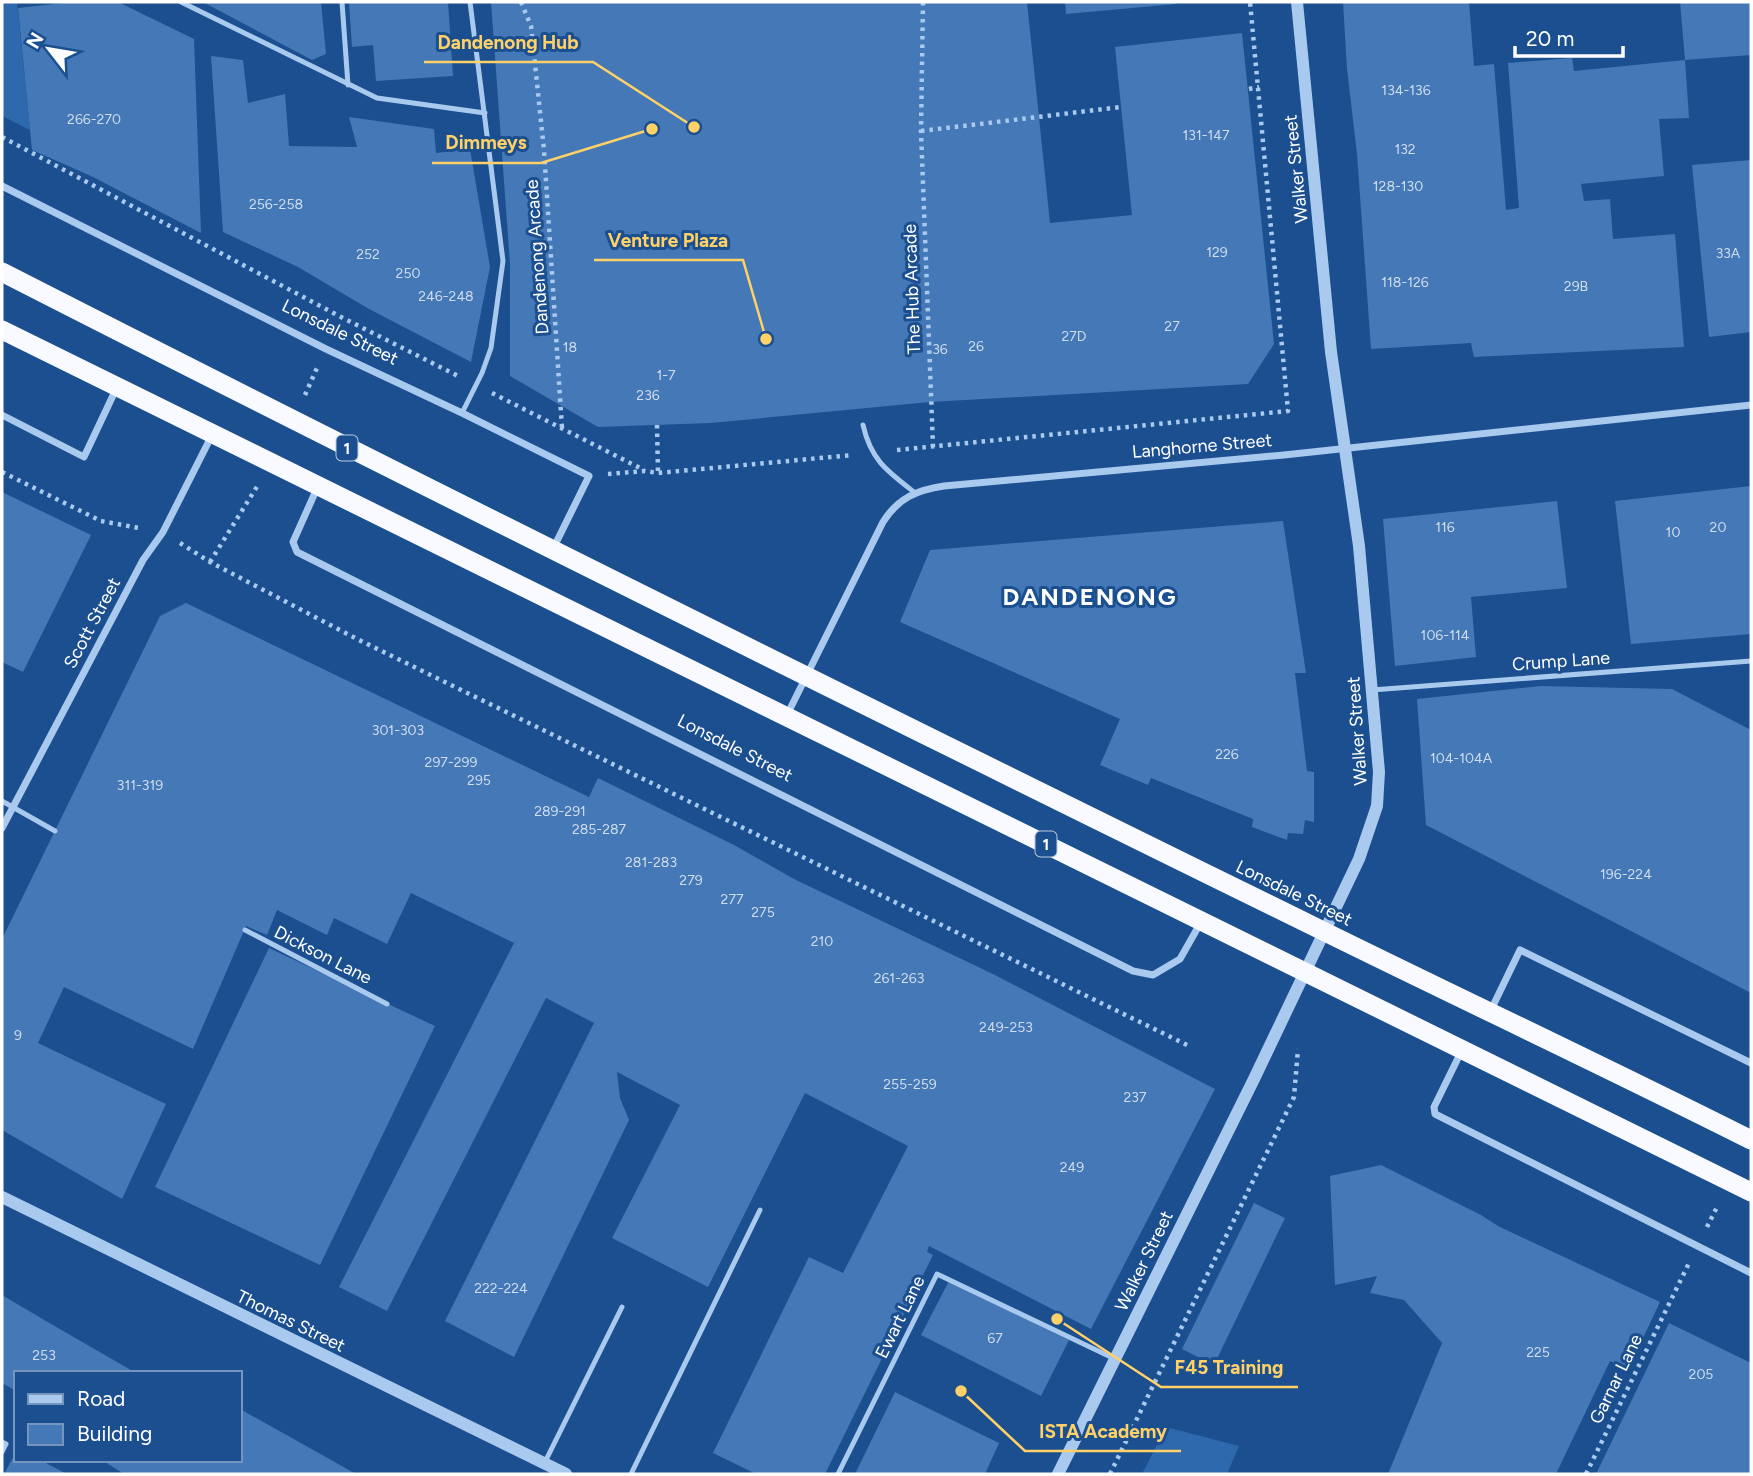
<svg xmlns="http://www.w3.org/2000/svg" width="1753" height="1476" font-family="Figtree,sans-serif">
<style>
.green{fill:#2e69ad}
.building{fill:#4478b7}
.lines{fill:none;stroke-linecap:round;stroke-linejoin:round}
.path{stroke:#a9c9ee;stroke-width:4.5;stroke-dasharray:3.5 5;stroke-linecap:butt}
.service{stroke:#a9c9ee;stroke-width:5}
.minor{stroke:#a9c9ee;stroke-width:7}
.tertiary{stroke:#a9c9ee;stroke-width:12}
.trunk{stroke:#f8faff;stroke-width:19}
.labels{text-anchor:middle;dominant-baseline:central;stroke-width:6;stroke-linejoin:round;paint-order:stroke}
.number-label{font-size:14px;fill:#d0dded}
.shield{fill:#1b4f8f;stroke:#bbcadd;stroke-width:2}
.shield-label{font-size:16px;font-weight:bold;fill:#fff}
.street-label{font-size:18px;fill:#fff;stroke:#1b4f8f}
.district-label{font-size:24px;font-weight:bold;letter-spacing:2px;fill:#fff;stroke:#1b4f8f}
.leader{fill:none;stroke:#ffd166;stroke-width:2.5}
.callout-dot{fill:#ffd166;stroke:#1b4f8f;stroke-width:2.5}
.callout-label{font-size:19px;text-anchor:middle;font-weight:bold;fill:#ffd166;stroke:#1b4f8f;stroke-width:6;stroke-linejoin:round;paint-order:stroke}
</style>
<rect width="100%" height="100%" fill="#1b4f8f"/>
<g class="green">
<polygon points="2,2 17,2 30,130 2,116"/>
<polygon points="1166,1427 1239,1446 1227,1474 1142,1474"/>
</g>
<g class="building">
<polygon points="72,2 118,2 194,39 201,233 91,176 32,150 18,8"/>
<polygon points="203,2 321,2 326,54 312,60"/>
<polygon points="349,2 448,2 453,76 376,81 373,45 352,47"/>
<polygon points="491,2 1027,2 1050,223 1132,215 1115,47 1242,33 1274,344 1248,384 930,402 711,423 598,427 510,376 510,264"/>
<polygon points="1065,2 1176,2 1176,4 1066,14"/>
<polygon points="1343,2 1469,2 1474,66 1494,64 1506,210 1519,208 1508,63 1572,58 1574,71 1685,60 1689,118 1659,119 1664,176 1581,184 1584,201 1610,199 1613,239 1675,234 1684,347 1474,357 1471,343 1371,349 1357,154 1347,69"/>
<polygon points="1680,2 1751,2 1751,55 1685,60"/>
<polygon points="211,56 243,60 248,103 285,94 289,146 357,147 349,117 434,129 436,153 470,149 490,267 471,362 369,309 298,267 223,232"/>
<polygon points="1751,160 1751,332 1709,337 1692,165"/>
<polygon points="1751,486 1751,634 1631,644 1615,501"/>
<polygon points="2,492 91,535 23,672 2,662"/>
<polygon points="1557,501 1567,588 1471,597 1476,657 1395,666 1383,519"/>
<polygon points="1283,521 1306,673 1295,673 1307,771 1314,772 1314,822 1305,820 1303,834 1288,833 1287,840 1252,827 1253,819 1151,778 1148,785 1100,765 1120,719 900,622 930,550"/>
<polygon points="186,603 589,797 598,778 734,845 794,879 995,975 1215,1089 1091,1329 929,1246 927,1252 933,1255 825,1474 756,1474 713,1453 809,1257 843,1273 908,1146 805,1093 708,1287 612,1238 680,1105 617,1072 620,1098 629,1120 514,1357 445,1321 594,1023 546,998 387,1311 339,1287 514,943 411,893 387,944 334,918 327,935 277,910 267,935 246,926 193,1049 64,987 38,1043 166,1104 122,1199 2,1130 2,939 160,616"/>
<polygon points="1541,686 1672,689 1751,730 1751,993 1426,825 1417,699"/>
<polygon points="269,948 435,1026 320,1265 155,1187"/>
<polygon points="1381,1165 1481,1215 1498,1226 1660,1302 1628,1370 1610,1361 1556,1474 1388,1474 1442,1343 1404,1300 1370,1293 1377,1276 1335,1285 1330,1176"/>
<polygon points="1254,1203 1285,1218 1214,1365 1182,1349"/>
<polygon points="949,1281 1069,1340 1041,1396 921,1335"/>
<polygon points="2,1295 46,1321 136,1373 16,1373 16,1391 2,1383"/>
<polygon points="1669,1323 1751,1363 1751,1474 1596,1474"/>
<polygon points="895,1392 999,1443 985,1474 855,1474"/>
<polygon points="240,1409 356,1474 124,1474 102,1460 240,1460"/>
<polygon points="16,1452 16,1460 40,1460 67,1474 4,1474"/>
</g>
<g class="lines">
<g class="path">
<polyline points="521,2 531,26 544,150 562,428"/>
<polyline points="923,2 921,131 933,447"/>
<polyline points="1249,89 1259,87"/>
<polyline points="921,131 1121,107"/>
<polyline points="2,137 341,317 460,377"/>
<polyline points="492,393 644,470"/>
<polyline points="305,395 317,368"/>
<polyline points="657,425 658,473"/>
<polyline points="897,450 1288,411 1250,2"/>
<polyline points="2,472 101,521 139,528"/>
<polyline points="608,474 645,471 658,473 853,455"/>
<polyline points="180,543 210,562 357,639 1189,1046"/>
<polyline points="210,562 258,485"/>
<polyline points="1707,1227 1717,1207"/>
<polyline points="1110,1474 1294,1097 1298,1049"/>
<polyline points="1586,1474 1689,1263"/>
</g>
<g class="service">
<polyline points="181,2 377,98 485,113"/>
<polyline points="342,2 348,85"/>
<polyline points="462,413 482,373 491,348 503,261 470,2"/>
<path d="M863,425C871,460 887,471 914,492"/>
<polyline points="1372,690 1751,661"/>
<polyline points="2,801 55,831"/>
<polyline points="245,930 387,1004"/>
<polyline points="2,1442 6,1444 2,1452"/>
<polyline points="544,1464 622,1307"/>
<polyline points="631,1474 760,1210"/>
<polyline points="838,1474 937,1274 1115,1359"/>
</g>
<g class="minor">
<polyline points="2,186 326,349 462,413 589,476 553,549"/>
<polyline points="2,415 84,457 117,387"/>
<polyline points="318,486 293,542 297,552 1133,971 1153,975 1180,959 1201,922"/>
<path d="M787,715L883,522C898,498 917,490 944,486L1284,455L1751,405"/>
<polyline points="2,828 143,560 163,532 211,437"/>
<polyline points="1490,1012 1520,950 1751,1063"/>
<polyline points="1461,1052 1434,1107 1435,1114 1751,1273"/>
</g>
<g class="tertiary">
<polyline points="2,1197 566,1474"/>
<polyline points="1058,1474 1254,1079 1359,859 1377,806 1379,772 1359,546 1331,352 1297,2"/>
</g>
<g class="trunk">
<path d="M2,272C439,495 879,713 1319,929C1463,1000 1608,1068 1751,1140"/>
<polyline points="2,330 1751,1192"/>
</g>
</g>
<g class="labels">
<g class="number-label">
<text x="1406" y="90">134-136</text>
<text x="94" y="119">266-270</text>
<text x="1206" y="135">131-147</text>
<text x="1405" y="149">132</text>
<text x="1398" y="186">128-130</text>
<text x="276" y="204">256-258</text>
<text x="1217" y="252">129</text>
<text x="1728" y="253">33A</text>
<text x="368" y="254">252</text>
<text x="408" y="273">250</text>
<text x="1405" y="282">118-126</text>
<text x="1576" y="286">29B</text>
<text x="446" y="296">246-248</text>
<text x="1172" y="326">27</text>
<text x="1074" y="336">27D</text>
<text x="976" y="346">26</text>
<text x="570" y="347">18</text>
<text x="940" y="349">36</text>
<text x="666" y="375">1-7</text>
<text x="648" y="395">236</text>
<text x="1445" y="527">116</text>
<text x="1718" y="527">20</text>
<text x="1673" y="532">10</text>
<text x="1445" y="635">106-114</text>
<text x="398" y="730">301-303</text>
<text x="1227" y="754">226</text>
<text x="1461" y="758">104-104A</text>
<text x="451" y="762">297-299</text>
<text x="479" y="780">295</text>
<text x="140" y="785">311-319</text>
<text x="560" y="811">289-291</text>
<text x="599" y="829">285-287</text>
<text x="651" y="862">281-283</text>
<text x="1626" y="874">196-224</text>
<text x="691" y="880">279</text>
<text x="732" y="899">277</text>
<text x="763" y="912">275</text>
<text x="822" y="941">210</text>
<text x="899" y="978">261-263</text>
<text x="1006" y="1027">249-253</text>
<text x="18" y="1035">9</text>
<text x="910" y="1084">255-259</text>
<text x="1135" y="1097">237</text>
<text x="1072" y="1167">249</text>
<text x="501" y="1288">222-224</text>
<text x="995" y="1338">67</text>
<text x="1538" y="1352">225</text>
<text x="44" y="1355">253</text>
<text x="1701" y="1374">205</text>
</g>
<g class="shield">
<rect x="336.5" y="435.5" width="21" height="25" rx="5"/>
<rect x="1035.5" y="831.5" width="21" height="25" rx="5"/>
</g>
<g class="shield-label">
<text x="347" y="448">1</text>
<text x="1046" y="844">1</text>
</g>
<g class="street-label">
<text transform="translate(1296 169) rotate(-96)">Walker Street</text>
<text transform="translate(537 257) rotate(-94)">Dandenong Arcade</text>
<text transform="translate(912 289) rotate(-92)">The Hub Arcade</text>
<text transform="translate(340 332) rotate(26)">Lonsdale Street</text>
<text transform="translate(1202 446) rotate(-5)">Langhorne Street</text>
<text transform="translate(92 623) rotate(-62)">Scott Street</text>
<text transform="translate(1561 661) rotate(-4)">Crump Lane</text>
<text transform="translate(1357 731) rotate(-94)">Walker Street</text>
<text transform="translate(735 748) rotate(27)">Lonsdale Street</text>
<text transform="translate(1294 893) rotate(26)">Lonsdale Street</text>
<text transform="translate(323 955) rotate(27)">Dickson Lane</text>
<text transform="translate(1144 1261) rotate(-64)">Walker Street</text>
<text transform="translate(900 1317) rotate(-64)">Ewart Lane</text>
<text transform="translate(291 1321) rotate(26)">Thomas Street</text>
<text transform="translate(1616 1379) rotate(-64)">Garnar Lane</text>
</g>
<g class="district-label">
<text x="1090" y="596">DANDENONG</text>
</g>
</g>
<path class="leader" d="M694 127L593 62H424M652 129L541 163H432M766 339L743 260H594M1057 1319L1161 1387H1298M961 1391L1025 1451H1181"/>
<g class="callout-dot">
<circle cx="694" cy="127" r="7"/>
<circle cx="652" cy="129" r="7"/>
<circle cx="766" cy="339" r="7"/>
<circle cx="1057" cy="1319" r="7"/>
<circle cx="961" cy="1391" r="7"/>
</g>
<g class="callout-label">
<text x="508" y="49">Dandenong Hub</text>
<text x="486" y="149">Dimmeys</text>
<text x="668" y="247">Venture Plaza</text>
<text x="1229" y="1374">F45 Training</text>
<text x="1103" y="1438">ISTA Academy</text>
</g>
<rect width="1753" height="1476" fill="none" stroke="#ffffff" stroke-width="7"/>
<rect x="14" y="1371" width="228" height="91" fill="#1b4f8f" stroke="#7695bc" stroke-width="2"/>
<rect x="28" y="1394" width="35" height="10" fill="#a9c9ee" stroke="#7695bc" stroke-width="2"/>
<text x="77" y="1406" font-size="21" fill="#ffffff">Road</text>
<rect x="28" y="1424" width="35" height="21" fill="#4478b7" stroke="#7695bc" stroke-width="2"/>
<text x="77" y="1441" font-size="21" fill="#ffffff">Building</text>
<g transform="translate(49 49) rotate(301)" stroke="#1b4f8f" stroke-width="5" paint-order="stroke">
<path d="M0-5L12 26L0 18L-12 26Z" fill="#ffffff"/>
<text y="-10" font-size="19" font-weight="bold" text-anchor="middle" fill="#ffffff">N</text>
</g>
<path d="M1515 46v10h108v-10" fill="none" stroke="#ffffff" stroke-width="3.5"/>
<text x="1526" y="46" font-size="21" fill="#ffffff" stroke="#1b4f8f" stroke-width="5" paint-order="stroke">20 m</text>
</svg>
